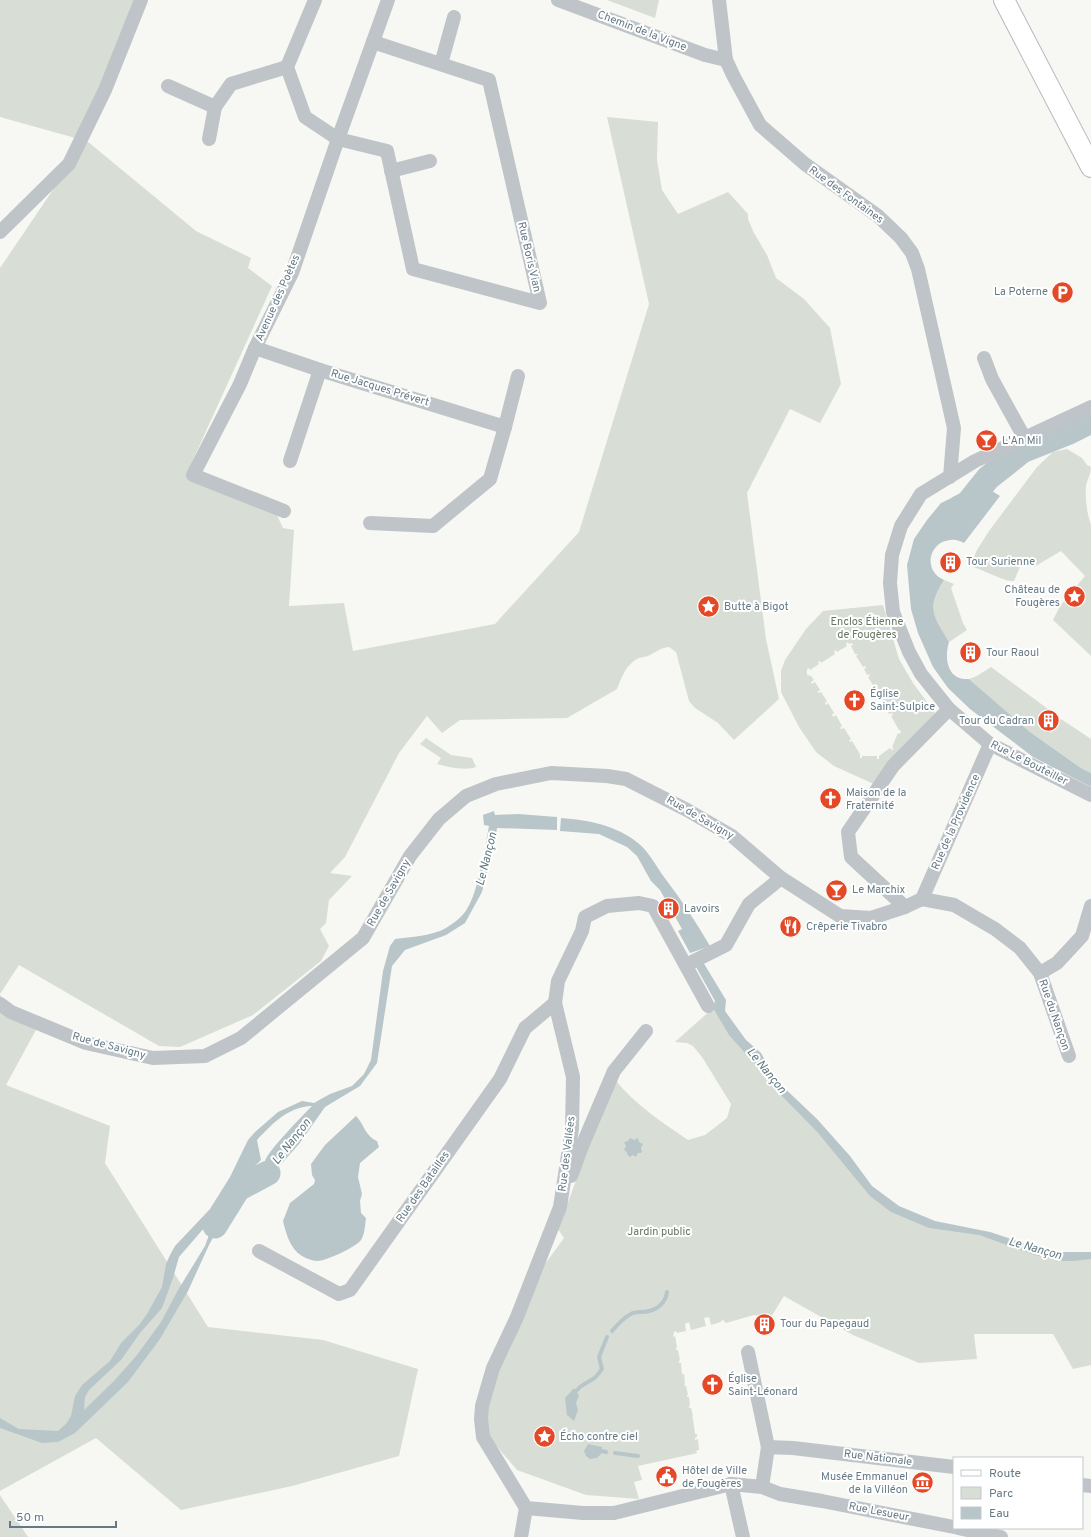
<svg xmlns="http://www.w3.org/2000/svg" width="1091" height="1537" font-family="Overpass,sans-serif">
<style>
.green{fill:#d8ded5;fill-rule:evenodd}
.water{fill:#b8c6c9}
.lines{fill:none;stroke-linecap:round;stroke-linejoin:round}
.stream{stroke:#b8c6c9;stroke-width:4}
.river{stroke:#b8c6c9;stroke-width:25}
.secondary-casing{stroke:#b4babe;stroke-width:22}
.street{stroke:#bfc4c8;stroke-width:14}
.secondary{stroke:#fff;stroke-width:20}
.labels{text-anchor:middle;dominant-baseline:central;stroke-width:4;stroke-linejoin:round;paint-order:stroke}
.street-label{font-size:11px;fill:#657985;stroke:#fff}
.poi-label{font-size:11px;fill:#657985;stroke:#fff;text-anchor:start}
.park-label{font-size:11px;fill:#667760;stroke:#fff}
.water-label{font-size:12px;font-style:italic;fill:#617b81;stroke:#fff}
</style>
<rect width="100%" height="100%" fill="#f7f7f4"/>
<g class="green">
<path d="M0,0H141L87,141L196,231L251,258L248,268L272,286L186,475L275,511L283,528L294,530L289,606L344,603L353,651L495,624L579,532L649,304L607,117L658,122L657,160L662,190L678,214L728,192L748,214V219L754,233L767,255L776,278L804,299L830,328L841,384L820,423L790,409L747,493L766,639L779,699L734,740L718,723L695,708L689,701L676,652L669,647C660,648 656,652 648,656C645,657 642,657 639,658C627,663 621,678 617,689L567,718L460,720L442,733L427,716L399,753L345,857L330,873L352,876L329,900L326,923L320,929L329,946L321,961L253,1015L180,1047L159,1046L19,965L0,994V268L86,141L0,117Z"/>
<polygon points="607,0 659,0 655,18"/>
<path d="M1067,449L1082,458L1087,465L1091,467C1091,474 1087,480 1086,486C1085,498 1087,514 1091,525V656L1053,620L1060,606L1085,576L1061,551L1034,567L1023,560L1014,581C1004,582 982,569 970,566L977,550L989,531L1037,467L1053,452Z"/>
<path d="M944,580L954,584L951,588L963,623L967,630L949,642C933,615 926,609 944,580Z"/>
<path d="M883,605L899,659L913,683L935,713L891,765L876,785L834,766L816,752L799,727L781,692V671L785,660L806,629L823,611ZM848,642L849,644L852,643L853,645L851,646L855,654H858L856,656L863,667L865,666L866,668L864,669L867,675L869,674L870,676L868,677L874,687L876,686L878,688L875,690L882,701L885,700V701L883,703L889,714L892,713L893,715L891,716L899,730L901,731L900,734L898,733L892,747L894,749L892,750L890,748L879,756V759H877V756H862V758H860V754L852,741L850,742L849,741L851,739L844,728L841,729L840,728L842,726L836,715L833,717L832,715L834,713L828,703L826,705L825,703L827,701L821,692L819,693L817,692L820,690L815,682L812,684L811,682L814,680L811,676L807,675V669L809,668L810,670L819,664L818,662L820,661L821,663L835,654L834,652L836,650L837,652L847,646L846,644Z"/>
<polygon points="991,667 1048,709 1037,724 1051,733 1061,719 1091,739 1091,773 1081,768 1030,732 969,679 977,676"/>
<path d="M426,738L451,755L472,758L476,767C465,771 448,767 437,764L441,758L420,744Z"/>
<polygon points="0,995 37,1028 6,1085 110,1126 105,1163 208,1327 323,1340 418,1369 399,1456 292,1486 181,1510 96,1438 0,1491"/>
<path d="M713,1008L772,1086L818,1133L869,1189L898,1211L1065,1258L1091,1254V1365L1073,1369L1053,1334H974L977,1359L919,1363L853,1335L784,1296L771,1317L754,1315L726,1323L723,1320L721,1321V1322L711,1325L709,1317L704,1318L706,1326L691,1330L689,1322L685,1324L686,1331L677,1333L676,1331L674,1332L673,1337L675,1336L677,1347L676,1348V1350H678L680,1360L679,1361V1363H681L682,1374H684L685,1383L684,1384L685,1386H686L688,1395H687V1397H689L690,1405L689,1406V1408H691L693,1416L692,1417L693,1419L695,1434H697V1437L695,1438V1440L698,1439L699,1450L696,1451L697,1453L693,1454L638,1466L642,1480L634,1482L639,1499L586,1495L517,1470L487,1435L486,1415L494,1376L545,1264L564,1238L558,1229L599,1119L616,1081C636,1105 663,1123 688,1140L705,1135L727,1118L731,1104L702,1057L693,1046L687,1043L675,1042Z"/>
<polygon points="0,1495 28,1537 0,1537"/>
</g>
<g class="water">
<path d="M981,484L1000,496L964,543C960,541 955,539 951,540C929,541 922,571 944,580C926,609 933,615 949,642C944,658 947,681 969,679L1030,732L1081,768L1091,773V787L1033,757L970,709L948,688L933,667L918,633L911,609L907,565L914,539L927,520L941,503Z"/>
<path d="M494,811L495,815L518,814L557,817V830L497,828L494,845L482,892L465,923L446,935L405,950L392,966L377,1063L360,1086L325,1107L299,1144L274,1172L240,1191L236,1188L266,1167C266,1166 265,1161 265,1161C267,1152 304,1114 312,1106C288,1107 273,1123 257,1140L261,1160L234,1187L211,1220L179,1257L173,1278L162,1308L140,1333L121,1360L89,1390L85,1397L84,1410L114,1381L137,1355L161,1322L178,1290L205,1246L214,1221L231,1195L235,1198L209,1245L188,1291L160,1339L128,1382L75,1433L58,1442L42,1443L0,1428V1418L19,1429L58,1431L66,1424L71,1416L75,1396L82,1385L110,1361L121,1343L139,1325L147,1314L162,1287L166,1264L170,1255L175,1246L210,1209L230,1177L248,1140L255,1132L278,1112L302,1101L314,1103L330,1094L352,1086L364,1074L371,1060L383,971L390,946L395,939C411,937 432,936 446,928C454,923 462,917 467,909C478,892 485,848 489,826L484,825L483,815Z"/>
<path d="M561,818C588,820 616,825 638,843C649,852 656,866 664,877C681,899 696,922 710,946L690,953L678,931L682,929L660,890L651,881L637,856L627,847L599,834L560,831Z"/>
<polygon points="703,962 726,1000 725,1011 746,1040 761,1053 776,1080 817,1119 850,1156 872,1186 899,1206 935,1221 990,1232 1051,1252 1091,1252 1091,1259 1074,1261 1063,1261 1035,1255 979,1235 929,1228 891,1212 870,1196 818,1133 772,1086 762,1072 729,1035 713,1008 715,1001 695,965"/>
<path d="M356,1116C364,1124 365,1136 377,1141L379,1147L360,1163L358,1177L362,1194L360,1201L361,1213L366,1218C365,1224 365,1234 361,1240C356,1247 326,1261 317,1261C313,1261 305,1258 302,1256C290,1249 286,1233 283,1221L290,1203L314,1184L315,1180L312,1175L311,1164L325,1145Z"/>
<polygon points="630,1138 634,1140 638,1138 639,1142 643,1144 641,1148 642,1151 641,1153 638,1153 636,1157 633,1155 630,1157 627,1154 627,1152 624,1150 626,1146 624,1142 628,1141"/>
<polygon points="574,1388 579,1396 576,1403 578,1410 574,1421 567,1415 565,1398"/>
<polygon points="588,1444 602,1447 601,1454 597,1458 590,1459 586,1456 584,1451"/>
</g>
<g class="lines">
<g class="stream">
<path d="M612,1331C618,1324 623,1318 631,1314C636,1311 643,1313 649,1311C659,1309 666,1301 667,1292"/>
<path d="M574,1395C578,1386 585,1384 593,1379C597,1377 599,1372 602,1369L599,1357L607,1337"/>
<polyline points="597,1450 606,1452"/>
<polyline points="615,1453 638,1456"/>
</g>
<g class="river">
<polyline points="959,508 968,503 988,478 1022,451 1067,433 1091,421"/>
<polyline points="215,1226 238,1189 268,1173"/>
</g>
<defs>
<polyline id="secondary" points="1004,0 1091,167"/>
</defs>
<use href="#secondary" class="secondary-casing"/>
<g class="street">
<polyline points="315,0 287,67 305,117 338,139 387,151 413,269 540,303 489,80 373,42"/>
<polyline points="558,0 705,55 726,60"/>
<polyline points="719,0 726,60 734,77 760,125 805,164 878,216 901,238 912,253 918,269 954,428 950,477"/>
<polyline points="441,64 454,17"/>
<polyline points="168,86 215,107 231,84 287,67"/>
<polyline points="209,139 215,107"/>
<polyline points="391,171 430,161"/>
<polyline points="0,232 69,164 105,90 141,0"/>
<polyline points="255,348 320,370 505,427 490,479 433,526 370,523"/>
<polyline points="984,358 992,379 1024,437"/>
<polyline points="1091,407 975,461 921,494 901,526 892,555 890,583 893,612 909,652 921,674 949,709 990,744 1091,795"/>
<polyline points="505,427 518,376"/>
<polyline points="290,461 320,370"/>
<polyline points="284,511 193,475 240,384 255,348 292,273 338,139 388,0"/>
<polyline points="922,899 954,905 995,929 1020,948 1040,973 1069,1056"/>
<polyline points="922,899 990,744"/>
<polyline points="905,907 851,857 848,832 893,766 949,709"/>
<polyline points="686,965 726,945 749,904 781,878"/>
<polyline points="1040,973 1057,963 1082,936 1091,906"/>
<polyline points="0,1004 11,1012 86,1043 153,1058 205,1056 241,1038 363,938 410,856 439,819 466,796 496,784 551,773 607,776 626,779 687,810 732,836 781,878 840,916 871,918 905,907 922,899"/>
<polyline points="571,1176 582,1146 614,1071 646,1031"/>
<polyline points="259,1251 339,1294 350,1290 500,1079 525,1028 555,1003"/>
<polyline points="748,1352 768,1447"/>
<polyline points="731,1484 743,1537"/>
<polyline points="1082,1485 1091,1486"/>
<polyline points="762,1487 768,1447 793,1448 954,1467"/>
<polyline points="526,1508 483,1437 481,1419 482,1406 493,1368 517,1317 560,1207 572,1129 573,1077 555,1003 558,981 582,931 585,917 607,906 639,903 653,906 708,1006"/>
<polyline points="526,1508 583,1513 614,1513 731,1484 762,1487 780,1494 822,1501 954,1527"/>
<polyline points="958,1528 1001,1537"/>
<polyline points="521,1537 526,1508"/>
</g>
<use href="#secondary" class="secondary"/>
</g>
<defs>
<symbol id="parking-disc" viewBox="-11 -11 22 22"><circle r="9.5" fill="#e44826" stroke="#fff"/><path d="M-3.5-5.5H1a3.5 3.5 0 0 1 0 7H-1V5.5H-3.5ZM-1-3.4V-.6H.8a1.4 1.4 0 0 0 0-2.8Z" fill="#fff"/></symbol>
<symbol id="bar-disc" viewBox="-11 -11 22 22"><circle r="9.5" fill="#e44826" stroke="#fff"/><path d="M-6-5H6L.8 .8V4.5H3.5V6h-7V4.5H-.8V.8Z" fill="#fff"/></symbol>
<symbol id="building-disc" viewBox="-11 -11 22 22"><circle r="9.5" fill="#e44826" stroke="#fff"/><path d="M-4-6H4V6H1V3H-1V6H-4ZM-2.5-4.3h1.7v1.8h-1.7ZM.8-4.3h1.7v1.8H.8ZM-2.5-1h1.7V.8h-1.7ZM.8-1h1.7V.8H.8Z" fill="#fff"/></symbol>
<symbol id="sight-disc" viewBox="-11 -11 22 22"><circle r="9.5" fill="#e44826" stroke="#fff"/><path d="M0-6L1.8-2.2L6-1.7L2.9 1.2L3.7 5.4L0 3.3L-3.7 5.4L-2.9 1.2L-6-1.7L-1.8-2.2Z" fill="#fff"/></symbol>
<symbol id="church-disc" viewBox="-11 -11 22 22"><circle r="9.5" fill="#e44826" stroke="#fff"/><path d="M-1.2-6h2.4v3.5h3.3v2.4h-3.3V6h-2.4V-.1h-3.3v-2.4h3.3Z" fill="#fff"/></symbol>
<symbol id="restaurant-disc" viewBox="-11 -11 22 22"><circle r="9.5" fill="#e44826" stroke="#fff"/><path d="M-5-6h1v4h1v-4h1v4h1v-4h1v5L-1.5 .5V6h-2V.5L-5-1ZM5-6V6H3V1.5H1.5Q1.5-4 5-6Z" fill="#fff"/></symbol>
<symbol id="civic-disc" viewBox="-11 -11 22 22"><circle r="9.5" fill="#e44826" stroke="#fff"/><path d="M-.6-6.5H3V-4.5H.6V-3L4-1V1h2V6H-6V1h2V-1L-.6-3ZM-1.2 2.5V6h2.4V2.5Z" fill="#fff"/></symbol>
<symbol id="museum-disc" viewBox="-11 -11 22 22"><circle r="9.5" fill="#e44826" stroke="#fff"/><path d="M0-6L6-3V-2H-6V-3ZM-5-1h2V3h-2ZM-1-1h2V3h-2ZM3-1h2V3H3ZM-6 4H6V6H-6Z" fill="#fff"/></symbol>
</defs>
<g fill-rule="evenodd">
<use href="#parking-disc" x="1050" y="280" width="25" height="25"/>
<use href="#bar-disc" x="974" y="428" width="25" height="25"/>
<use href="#building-disc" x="938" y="550" width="25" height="25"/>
<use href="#sight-disc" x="1062" y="584" width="25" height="25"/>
<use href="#sight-disc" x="696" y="594" width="25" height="25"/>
<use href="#building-disc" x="958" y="640" width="25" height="25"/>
<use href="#church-disc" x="842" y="688" width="25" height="25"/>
<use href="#building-disc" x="1036" y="708" width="25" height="25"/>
<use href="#church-disc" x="818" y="786" width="25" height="25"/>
<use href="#bar-disc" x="824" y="878" width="25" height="25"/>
<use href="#building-disc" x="656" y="896" width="25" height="25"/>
<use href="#restaurant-disc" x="778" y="914" width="25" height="25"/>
<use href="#building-disc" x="752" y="1312" width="25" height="25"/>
<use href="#church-disc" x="700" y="1372" width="25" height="25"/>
<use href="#sight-disc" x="532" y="1424" width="25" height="25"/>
<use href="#civic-disc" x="654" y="1464" width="25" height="25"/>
<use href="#museum-disc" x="910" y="1470" width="25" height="25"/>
</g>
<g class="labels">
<g class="street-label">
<text transform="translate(642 31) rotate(21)">Chemin de la Vigne</text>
<text transform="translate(846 195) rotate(36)">Rue des Fontaines</text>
<text transform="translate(529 257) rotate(77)">Rue Boris Vian</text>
<text transform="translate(278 298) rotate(-66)">Avenue des Poètes</text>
<text transform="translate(380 388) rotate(17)">Rue Jacques Prévert</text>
<text transform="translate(1029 763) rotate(27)">Rue Le Bouteiller</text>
<text transform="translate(700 818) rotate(30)">Rue de Savigny</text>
<text transform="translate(956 822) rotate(-66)">Rue de la Providence</text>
<text transform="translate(389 893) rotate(-60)">Rue de Savigny</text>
<text transform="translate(1054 1015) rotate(71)">Rue du Nançon</text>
<text transform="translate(109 1046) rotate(15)">Rue de Savigny</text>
<text transform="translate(567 1154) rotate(-83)">Rue des Vallées</text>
<text transform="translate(423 1187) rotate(-55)">Rue des Batailles</text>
<text transform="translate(878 1458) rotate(7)">Rue Nationale</text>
<text transform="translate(879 1512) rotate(11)">Rue Lesueur</text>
</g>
<g class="poi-label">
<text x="1048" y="292" text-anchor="end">La Poterne</text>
<text x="1002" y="441">L'An Mil</text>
<text x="966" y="562">Tour Surienne</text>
<text x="1060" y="590" text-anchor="end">Château de<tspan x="1060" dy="13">Fougères</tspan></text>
<text x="724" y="607">Butte à Bigot</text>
<text x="986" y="653">Tour Raoul</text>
<text x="870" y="694">Église<tspan x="870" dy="13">Saint-Sulpice</tspan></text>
<text x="1034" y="721" text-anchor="end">Tour du Cadran</text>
<text x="846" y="793">Maison de la<tspan x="846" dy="13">Fraternité</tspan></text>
<text x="852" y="890">Le Marchix</text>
<text x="684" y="909">Lavoirs</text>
<text x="806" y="927">Crêperie Tivabro</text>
<text x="780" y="1324">Tour du Papegaud</text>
<text x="728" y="1379">Église<tspan x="728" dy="13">Saint-Léonard</tspan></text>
<text x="560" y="1437">Écho contre ciel</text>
<text x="682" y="1471">Hôtel de Ville<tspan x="682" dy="13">de Fougères</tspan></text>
<text x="908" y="1477" text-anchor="end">Musée Emmanuel<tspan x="908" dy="13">de la Villéon</tspan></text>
</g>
<g class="park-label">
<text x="867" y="622">Enclos Étienne<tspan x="867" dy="13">de Fougères</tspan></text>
<text x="659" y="1232">Jardin public</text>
</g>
<g class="water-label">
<text transform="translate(487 859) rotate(-76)">Le Nançon</text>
<text transform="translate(766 1071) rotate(51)">Le Nançon</text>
<text transform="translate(292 1142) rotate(-52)">Le Nançon</text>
<text transform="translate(1035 1249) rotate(16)">Le Nançon</text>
</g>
</g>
<rect x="953" y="1457" width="130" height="72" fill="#ffffff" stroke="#c1c9ce"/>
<rect x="961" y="1470" width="20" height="6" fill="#ffffff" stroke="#c1c9ce"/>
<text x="989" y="1477" font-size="12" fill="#657985">Route</text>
<rect x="961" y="1487" width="20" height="12" fill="#d8ded5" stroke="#c1c9ce"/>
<text x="989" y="1497" font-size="12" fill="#657985">Parc</text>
<rect x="961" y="1507" width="20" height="12" fill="#b8c6c9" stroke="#c1c9ce"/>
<text x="989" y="1517" font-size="12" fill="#657985">Eau</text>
<path d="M10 1521v6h106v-6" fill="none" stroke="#657985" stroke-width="2"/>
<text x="16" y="1521" font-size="12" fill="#657985" stroke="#ffffff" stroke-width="3" paint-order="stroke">50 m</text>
</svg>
